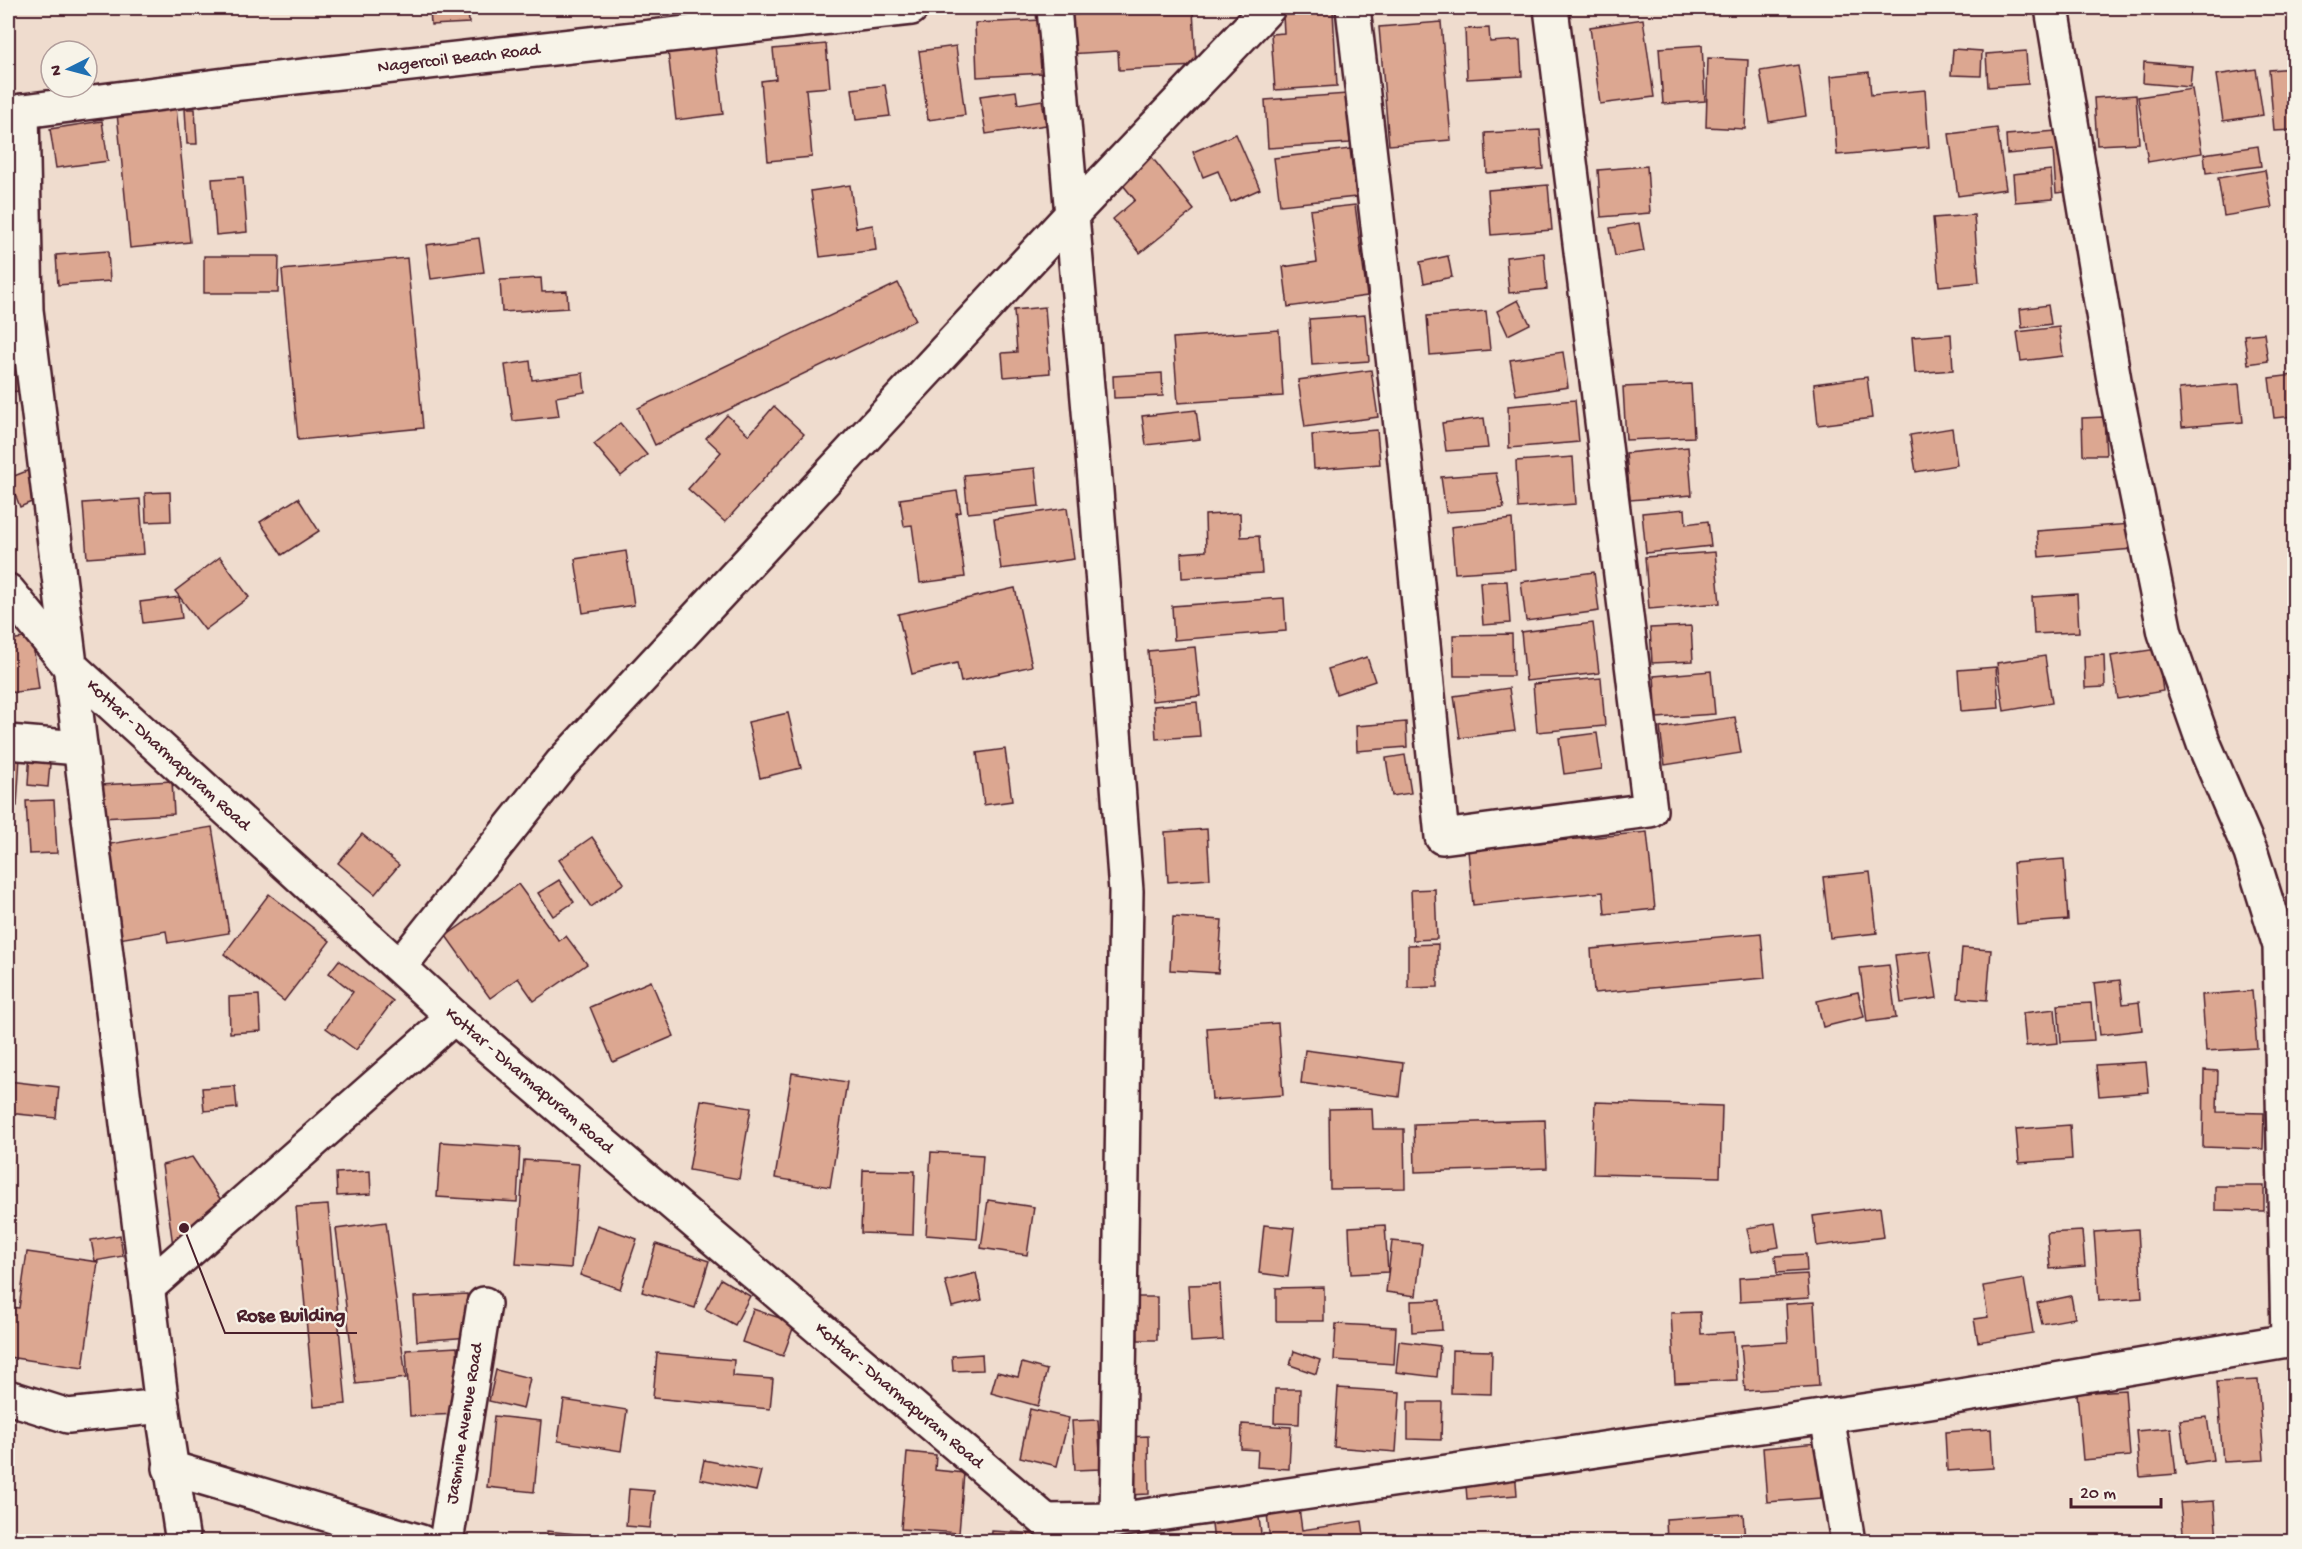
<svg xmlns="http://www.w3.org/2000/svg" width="2302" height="1549" font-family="'Gochi Hand',sans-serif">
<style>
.building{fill:#dca791;stroke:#4a1f2b;stroke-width:1.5}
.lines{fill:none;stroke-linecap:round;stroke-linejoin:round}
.minor-casing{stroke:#4a1f2b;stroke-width:38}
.major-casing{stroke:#4a1f2b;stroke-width:38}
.minor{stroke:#f7f3e8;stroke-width:33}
.major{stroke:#f7f3e8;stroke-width:33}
.labels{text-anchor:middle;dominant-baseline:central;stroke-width:4.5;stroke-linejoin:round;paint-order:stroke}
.street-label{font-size:18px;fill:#4a1f2b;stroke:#f7f3e8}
.leader{fill:none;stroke:#4a1f2b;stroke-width:2}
.callout-dot{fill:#4a1f2b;stroke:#f7f3e8;stroke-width:2}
.callout-label{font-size:20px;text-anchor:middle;font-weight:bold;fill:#4a1f2b;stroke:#f7f3e8;stroke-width:4.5;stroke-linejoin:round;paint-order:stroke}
</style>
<rect width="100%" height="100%" fill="#efdcce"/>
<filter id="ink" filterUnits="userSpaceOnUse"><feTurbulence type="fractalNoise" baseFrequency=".0167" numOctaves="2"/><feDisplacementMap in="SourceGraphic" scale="12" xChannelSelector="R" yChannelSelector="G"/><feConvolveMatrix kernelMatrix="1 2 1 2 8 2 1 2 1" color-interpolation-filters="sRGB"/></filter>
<g filter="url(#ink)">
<g class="building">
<polygon points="430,8 468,8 469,23 431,25"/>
<polygon points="1193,9 1196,66 1119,70 1118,51 1067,54 1065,15"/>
<polygon points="1333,11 1337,86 1275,90 1271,34 1284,33 1283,15"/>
<polygon points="1643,19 1654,97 1600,104 1590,27"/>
<polygon points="1042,20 1044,73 977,77 975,23"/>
<polygon points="1441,22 1451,140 1389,145 1379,27"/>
<polygon points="1489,28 1490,42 1520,40 1522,76 1467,79 1465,29"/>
<polygon points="714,37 723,114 676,120 667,43"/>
<polygon points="826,44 830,87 806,89 812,157 768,161 761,81 776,79 773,49"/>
<polygon points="1702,45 1705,101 1663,104 1659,48"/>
<polygon points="956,46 965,115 928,120 919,51"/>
<polygon points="1953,49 1982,51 1981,76 1951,75"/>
<polygon points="2026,51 2028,84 1988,87 1986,54"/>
<polygon points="1708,58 1748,60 1745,129 1706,127"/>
<polygon points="2144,62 2192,66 2190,87 2143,83"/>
<polygon points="1798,65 1806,116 1769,122 1760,71"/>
<polygon points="2294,68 2294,130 2274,131 2269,70"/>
<polygon points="2256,69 2263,115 2223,121 2216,75"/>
<polygon points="1869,72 1871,95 1925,90 1929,147 1837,155 1831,76"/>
<polygon points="885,85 890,116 856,120 852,89"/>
<polygon points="2192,89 2202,153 2148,162 2138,97"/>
<polygon points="1016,91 1018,104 1042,100 1046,125 986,134 980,96"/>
<polygon points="1347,94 1350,143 1268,148 1265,100"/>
<polygon points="2136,95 2139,143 2097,145 2094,98"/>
<polygon points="176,107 190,242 130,248 117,113"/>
<polygon points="185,109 195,109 197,144 187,144"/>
<polygon points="102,121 108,161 56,168 50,129"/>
<polygon points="1997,128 2006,189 1958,196 1949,134"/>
<polygon points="1540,130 1543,169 1487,173 1485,133"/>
<polygon points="2069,130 2074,191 2056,193 2053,150 2007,154 2006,135"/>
<polygon points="1236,134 1260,189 1231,202 1218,171 1203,177 1193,152"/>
<polygon points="2258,146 2261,166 2206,173 2204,154"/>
<polygon points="1350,149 1356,197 1280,205 1274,158"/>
<polygon points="1150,155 1194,210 1140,253 1113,219 1135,200 1119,180"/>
<polygon points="1647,166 1650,213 1601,217 1598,170"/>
<polygon points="2051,170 2053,199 2015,202 2013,174"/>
<polygon points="2265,170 2272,208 2224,216 2218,178"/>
<polygon points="243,177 247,232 216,235 212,179"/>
<polygon points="850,185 856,228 873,225 876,250 820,257 811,191"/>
<polygon points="1548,185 1552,230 1491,235 1488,190"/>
<polygon points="1355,205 1367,296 1288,307 1283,267 1317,262 1310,210"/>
<polygon points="1974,215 1979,282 1939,286 1933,218"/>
<polygon points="1639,223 1644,251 1615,256 1610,228"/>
<polygon points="479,238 484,272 431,279 426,245"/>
<polygon points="108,251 110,281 58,285 56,255"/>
<polygon points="1544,253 1547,289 1509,293 1506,257"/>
<polygon points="204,256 279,256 278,293 204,293"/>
<polygon points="1448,256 1452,277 1424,283 1420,262"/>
<polygon points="407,258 423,428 298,440 282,270"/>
<polygon points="541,278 542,292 567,291 568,308 502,312 500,280"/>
<polygon points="898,283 916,320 655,445 638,408"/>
<polygon points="1518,300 1530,324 1508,335 1497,311"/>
<polygon points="2048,305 2051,324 2022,328 2020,309"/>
<polygon points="1045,307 1050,373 1004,377 1002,353 1017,352 1014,310"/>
<polygon points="1486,311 1490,350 1430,355 1427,316"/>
<polygon points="1365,315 1369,361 1312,365 1309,319"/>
<polygon points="8,317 13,317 18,360 8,362"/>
<polygon points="2059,327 2063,356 2021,361 2017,332"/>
<polygon points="1279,330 1283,396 1178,403 1173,338"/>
<polygon points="2264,333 2268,361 2248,364 2244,335"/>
<polygon points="1951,334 1953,370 1915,373 1912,337"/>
<polygon points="1563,352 1568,387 1516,395 1510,360"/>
<polygon points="530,361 532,380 583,373 585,392 556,397 559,416 513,421 505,365"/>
<polygon points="18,363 20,391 8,392 8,364"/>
<polygon points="1371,370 1378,417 1305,427 1298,380"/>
<polygon points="1162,373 1163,396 1114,398 1113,376"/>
<polygon points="2294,375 2294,416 2274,418 2269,378"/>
<polygon points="1867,377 1872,418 1818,425 1814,384"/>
<polygon points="1691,384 1694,437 1626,440 1623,387"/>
<polygon points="2239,384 2243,422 2182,427 2179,389"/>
<polygon points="1575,400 1579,442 1509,448 1508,406"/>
<polygon points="774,406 804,434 725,522 688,489 721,452 706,438 727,415 749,435"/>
<polygon points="1196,410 1200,439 1146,445 1142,416"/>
<polygon points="2104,417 2106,455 2083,455 2082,418"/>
<polygon points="1484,418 1488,448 1446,451 1442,423"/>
<polygon points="620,423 647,455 621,476 594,444"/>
<polygon points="1952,428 1957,465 1916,472 1910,435"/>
<polygon points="1377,430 1380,464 1314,469 1312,435"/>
<polygon points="1688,447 1692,495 1630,500 1626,453"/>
<polygon points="1573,457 1576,504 1518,508 1516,461"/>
<polygon points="1035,468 1039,506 968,513 964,475"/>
<polygon points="32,469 43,497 20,507 9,478"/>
<polygon points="1496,473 1504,508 1446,512 1441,477"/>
<polygon points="957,491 961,512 956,513 965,577 920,583 912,525 904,526 900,499"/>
<polygon points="170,492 171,521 146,522 145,493"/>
<polygon points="298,498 319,531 282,555 260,522"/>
<polygon points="140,499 144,554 87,558 83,503"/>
<polygon points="1067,508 1074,559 1001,569 994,519"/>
<polygon points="1685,509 1686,524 1708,521 1711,546 1646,553 1642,513"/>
<polygon points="1240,513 1241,537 1259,536 1262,573 1182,578 1181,553 1206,551 1205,515"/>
<polygon points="1512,519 1515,569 1455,573 1451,527"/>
<polygon points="2131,524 2133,549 2039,557 2037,531"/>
<polygon points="626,551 634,605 583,613 575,559"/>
<polygon points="1715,552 1720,603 1649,609 1645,557"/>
<polygon points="220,557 249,597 205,630 175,591"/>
<polygon points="1594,572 1599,611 1526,621 1521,582"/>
<polygon points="1507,581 1510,623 1483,625 1480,582"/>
<polygon points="1015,588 1032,666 961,682 957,663 912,674 898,614"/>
<polygon points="2077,594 2079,632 2034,634 2032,597"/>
<polygon points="179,597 182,618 143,623 140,602"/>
<polygon points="1284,598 1286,631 1174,640 1172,606"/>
<polygon points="1593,623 1599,673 1526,681 1521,632"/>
<polygon points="1691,626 1693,661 1652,663 1650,628"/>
<polygon points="1512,634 1513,676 1454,676 1453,635"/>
<polygon points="32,637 39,689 8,693 8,640"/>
<polygon points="1195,647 1200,696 1152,701 1148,651"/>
<polygon points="2157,649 2163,691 2118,699 2111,656"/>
<polygon points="2104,655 2105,687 2085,688 2084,656"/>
<polygon points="2045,656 2052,703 2004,711 1997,663"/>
<polygon points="1367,657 1375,681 1336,694 1328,669"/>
<polygon points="1996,667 1999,708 1961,711 1958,670"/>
<polygon points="1711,671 1715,714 1657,718 1654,676"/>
<polygon points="1601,678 1605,726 1537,732 1533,684"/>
<polygon points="1509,688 1515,731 1460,738 1454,696"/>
<polygon points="1197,702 1200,736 1156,739 1154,706"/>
<polygon points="788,713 801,768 760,778 748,722"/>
<polygon points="1735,717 1741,753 1665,765 1660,728"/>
<polygon points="1406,722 1407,747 1357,751 1356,726"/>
<polygon points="1597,733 1602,769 1564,774 1559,738"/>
<polygon points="1005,749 1012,801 984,805 977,753"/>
<polygon points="30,750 51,752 48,787 28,785"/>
<polygon points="1405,755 1411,793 1392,796 1386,758"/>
<polygon points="8,756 20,757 17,806 8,805"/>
<polygon points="172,781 174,814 102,818 100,785"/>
<polygon points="54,800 57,853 29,854 26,801"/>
<polygon points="212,827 229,933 168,943 166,931 119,939 104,845"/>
<polygon points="1207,829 1210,879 1168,882 1165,832"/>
<polygon points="1647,832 1655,909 1605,914 1603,892 1473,905 1468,850"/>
<polygon points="362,834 399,865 375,894 338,863"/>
<polygon points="592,837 624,883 591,907 559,860"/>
<polygon points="2064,859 2068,920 2017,924 2013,863"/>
<polygon points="1870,872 1877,933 1830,938 1823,877"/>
<polygon points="559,880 574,902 553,916 538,893"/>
<polygon points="518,884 559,941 566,936 587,964 534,1001 518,978 490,998 446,936"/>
<polygon points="1435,889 1437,939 1413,940 1411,890"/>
<polygon points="269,894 330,941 284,1001 224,954"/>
<polygon points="1173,917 1222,920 1218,973 1170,970"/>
<polygon points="1761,933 1765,978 1594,993 1591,949"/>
<polygon points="1438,944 1438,987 1408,988 1408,945"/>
<polygon points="1962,948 1991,950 1987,1000 1958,998"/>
<polygon points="1930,951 1937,998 1901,1003 1895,955"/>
<polygon points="339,960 393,1001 356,1050 326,1028 353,992 329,973"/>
<polygon points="1889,965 1896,1018 1867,1022 1860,968"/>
<polygon points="2120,980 2123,1004 2139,1002 2142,1030 2100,1035 2094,983"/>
<polygon points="651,981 674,1036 613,1062 590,1007"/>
<polygon points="2252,991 2257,1048 2206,1051 2202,995"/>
<polygon points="1858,992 1864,1017 1823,1027 1817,1001"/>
<polygon points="259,995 261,1031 230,1033 229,997"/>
<polygon points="2091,1003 2094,1040 2061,1042 2058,1005"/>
<polygon points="2055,1009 2058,1043 2026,1046 2023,1013"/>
<polygon points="1278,1023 1283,1095 1212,1100 1207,1028"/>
<polygon points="1305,1050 1403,1063 1399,1097 1301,1083"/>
<polygon points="2146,1062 2149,1092 2099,1096 2096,1065"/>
<polygon points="2204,1070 2218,1071 2217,1112 2264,1113 2263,1149 2203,1147"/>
<polygon points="792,1073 847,1082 830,1187 775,1178"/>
<polygon points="8,1081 59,1087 56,1118 8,1113"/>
<polygon points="235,1086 237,1108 204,1111 202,1088"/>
<polygon points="701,1100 751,1108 739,1179 689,1170"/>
<polygon points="1595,1102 1722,1106 1720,1177 1593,1174"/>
<polygon points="1372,1108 1373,1129 1404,1129 1405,1188 1330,1189 1329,1109"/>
<polygon points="1545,1120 1547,1168 1415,1172 1414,1124"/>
<polygon points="2070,1125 2072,1159 2019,1163 2016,1129"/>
<polygon points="441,1142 520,1147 517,1202 437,1197"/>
<polygon points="931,1152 983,1155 977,1239 926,1235"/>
<polygon points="192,1157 223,1203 174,1253 162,1165"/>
<polygon points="524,1160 579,1164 571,1268 516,1264"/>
<polygon points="863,1170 915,1171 913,1235 861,1233"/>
<polygon points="370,1171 371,1194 337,1196 336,1173"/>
<polygon points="2215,1186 2264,1186 2264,1211 2215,1210"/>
<polygon points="988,1200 1034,1207 1027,1255 981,1248"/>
<polygon points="328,1205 346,1404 314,1407 296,1207"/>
<polygon points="1880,1207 1884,1237 1817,1246 1813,1216"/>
<polygon points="386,1222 406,1378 356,1384 336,1229"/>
<polygon points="1775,1223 1779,1247 1752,1252 1747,1228"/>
<polygon points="597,1225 637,1239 620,1289 580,1275"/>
<polygon points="1264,1225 1294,1228 1288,1277 1259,1273"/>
<polygon points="1385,1225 1388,1272 1351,1274 1349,1227"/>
<polygon points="2138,1229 2142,1298 2099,1301 2094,1232"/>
<polygon points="2082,1231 2085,1266 2050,1269 2047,1233"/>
<polygon points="120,1235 123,1256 95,1261 91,1240"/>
<polygon points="1392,1241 1422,1244 1416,1296 1386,1292"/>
<polygon points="656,1244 709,1261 695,1308 642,1292"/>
<polygon points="27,1252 98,1262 83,1368 8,1357 8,1307 19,1308"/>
<polygon points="1806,1254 1807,1271 1777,1273 1775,1256"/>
<polygon points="976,1273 982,1300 952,1307 945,1281"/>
<polygon points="1807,1274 1809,1298 1740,1302 1739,1278"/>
<polygon points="721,1279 750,1296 735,1325 705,1309"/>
<polygon points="2024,1279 2033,1333 1978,1342 1974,1319 1988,1317 1983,1286"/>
<polygon points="1220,1284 1223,1340 1191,1342 1188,1285"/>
<polygon points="1324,1287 1324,1321 1276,1321 1276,1288"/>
<polygon points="467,1294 470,1337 417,1341 414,1297"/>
<polygon points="2071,1296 2075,1318 2042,1324 2037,1303"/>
<polygon points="1137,1297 1157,1297 1157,1340 1138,1340"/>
<polygon points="1440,1300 1442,1330 1412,1332 1411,1301"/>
<polygon points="1814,1302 1819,1386 1745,1391 1741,1345 1788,1342 1786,1304"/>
<polygon points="753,1309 795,1323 783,1356 742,1342"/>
<polygon points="1700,1312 1701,1334 1734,1332 1737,1380 1675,1383 1671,1313"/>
<polygon points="1336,1324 1396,1327 1394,1364 1334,1360"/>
<polygon points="1399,1341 1440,1346 1437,1377 1396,1372"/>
<polygon points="457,1347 461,1414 410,1416 406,1350"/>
<polygon points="1452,1350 1492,1351 1491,1394 1451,1393"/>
<polygon points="1294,1351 1320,1360 1316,1374 1290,1365"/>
<polygon points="657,1353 734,1360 733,1376 773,1379 770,1409 653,1398"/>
<polygon points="982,1354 983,1370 953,1371 952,1356"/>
<polygon points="1022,1363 1047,1370 1038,1406 991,1393 997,1372 1018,1377"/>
<polygon points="496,1370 530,1378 523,1409 489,1401"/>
<polygon points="2258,1380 2264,1460 2223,1462 2217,1382"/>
<polygon points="1338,1388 1400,1392 1396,1452 1334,1447"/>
<polygon points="1275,1389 1300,1389 1299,1424 1274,1423"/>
<polygon points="2125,1390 2130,1456 2083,1460 2077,1393"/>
<polygon points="564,1400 627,1410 621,1451 558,1441"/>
<polygon points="1408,1402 1442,1402 1441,1440 1408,1439"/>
<polygon points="1030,1409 1069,1418 1057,1466 1020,1457"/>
<polygon points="494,1416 541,1421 534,1492 487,1487"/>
<polygon points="2207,1417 2213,1460 2186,1464 2180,1420"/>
<polygon points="1098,1420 1101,1469 1075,1470 1072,1421"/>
<polygon points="1242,1424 1291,1427 1289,1469 1257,1467 1258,1450 1241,1449"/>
<polygon points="2171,1428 2176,1474 2140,1477 2136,1431"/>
<polygon points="1991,1429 1993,1468 1947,1471 1945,1432"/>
<polygon points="1148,1436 1149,1494 1127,1495 1125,1437"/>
<polygon points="1817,1443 1821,1498 1767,1502 1763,1448"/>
<polygon points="907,1452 936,1455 935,1470 964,1473 959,1533 901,1529"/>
<polygon points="704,1460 761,1471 756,1491 700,1479"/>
<polygon points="1515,1469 1517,1495 1467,1499 1465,1473"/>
<polygon points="629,1489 654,1491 650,1528 626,1526"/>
<polygon points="2214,1501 2217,1542 2184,1542 2180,1503"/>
<polygon points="1299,1508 1302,1530 1362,1521 1365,1542 1270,1542 1267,1513"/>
<polygon points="1258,1509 1262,1542 1214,1542 1211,1516"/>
<polygon points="1743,1514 1745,1542 1667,1542 1666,1519"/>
<polygon points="547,1531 606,1537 605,1542 546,1542"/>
<polygon points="992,1531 1039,1534 1038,1542 991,1542"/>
<polygon points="952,1536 981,1540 981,1542 952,1542"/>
</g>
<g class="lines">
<defs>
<g id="minor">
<polyline points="1054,8 1096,491 1126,891 1117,1520"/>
<polyline points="1353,8 1405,461 1442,837 1650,810 1551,8"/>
<polyline points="2052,8 2116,392 2165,633 2204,744 2251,853 2280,946 2288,1340"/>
<polyline points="22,111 26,310 162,1406 183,1542"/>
<polyline points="8,742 79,748"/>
<polyline points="400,966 561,764 1073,213 1268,8"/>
<polyline points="147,1288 454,1017"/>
<polyline points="8,1397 68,1416 162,1406"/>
<polyline points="1827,1416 1848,1542"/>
<polyline points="170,1468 421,1542"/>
<polyline points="1046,1521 1117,1520 1440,1473 1930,1401 2294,1340"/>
<path id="s1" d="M446,1542L484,1304"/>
</g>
<g id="major">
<path id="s2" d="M8,113L233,84L911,8"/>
<path id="s3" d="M8,591L68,664L454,1017L1046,1521L1074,1542"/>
</g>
</defs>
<use href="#minor" class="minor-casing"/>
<use href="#major" class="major-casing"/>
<use href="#minor" class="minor"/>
<use href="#major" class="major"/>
</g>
</g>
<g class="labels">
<g class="street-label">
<text stroke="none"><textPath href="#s2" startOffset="454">Nagercoil Beach Road</textPath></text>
<text stroke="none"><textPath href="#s3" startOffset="230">Kottar - Dharmapuram Road</textPath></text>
<text stroke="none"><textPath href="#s3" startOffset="716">Kottar - Dharmapuram Road</textPath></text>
<text stroke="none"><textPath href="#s3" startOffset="1202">Kottar - Dharmapuram Road</textPath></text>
<text stroke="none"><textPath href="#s1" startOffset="120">Jasmine Avenue Road</textPath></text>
</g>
</g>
<path class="leader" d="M184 1228L225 1333H357"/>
<circle class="callout-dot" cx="184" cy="1228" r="6"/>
<g class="callout-label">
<text x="291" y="1321">Rose Building</text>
</g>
<rect width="2302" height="1549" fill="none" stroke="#f7f3e8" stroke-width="30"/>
<rect x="15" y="15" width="2272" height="1519" fill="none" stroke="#4a1f2b" stroke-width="2" filter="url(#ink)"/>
<g transform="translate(69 69) rotate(264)"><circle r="28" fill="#f7f3e8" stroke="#b29e9c" stroke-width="1.5"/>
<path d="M0-4.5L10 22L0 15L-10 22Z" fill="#1f6fb2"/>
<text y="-9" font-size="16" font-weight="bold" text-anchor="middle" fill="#4a1f2b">N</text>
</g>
<path d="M2071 1498v9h90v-9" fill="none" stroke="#4a1f2b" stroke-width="3"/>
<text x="2080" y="1498" font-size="18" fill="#4a1f2b" stroke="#f7f3e8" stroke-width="4.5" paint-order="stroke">20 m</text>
</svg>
